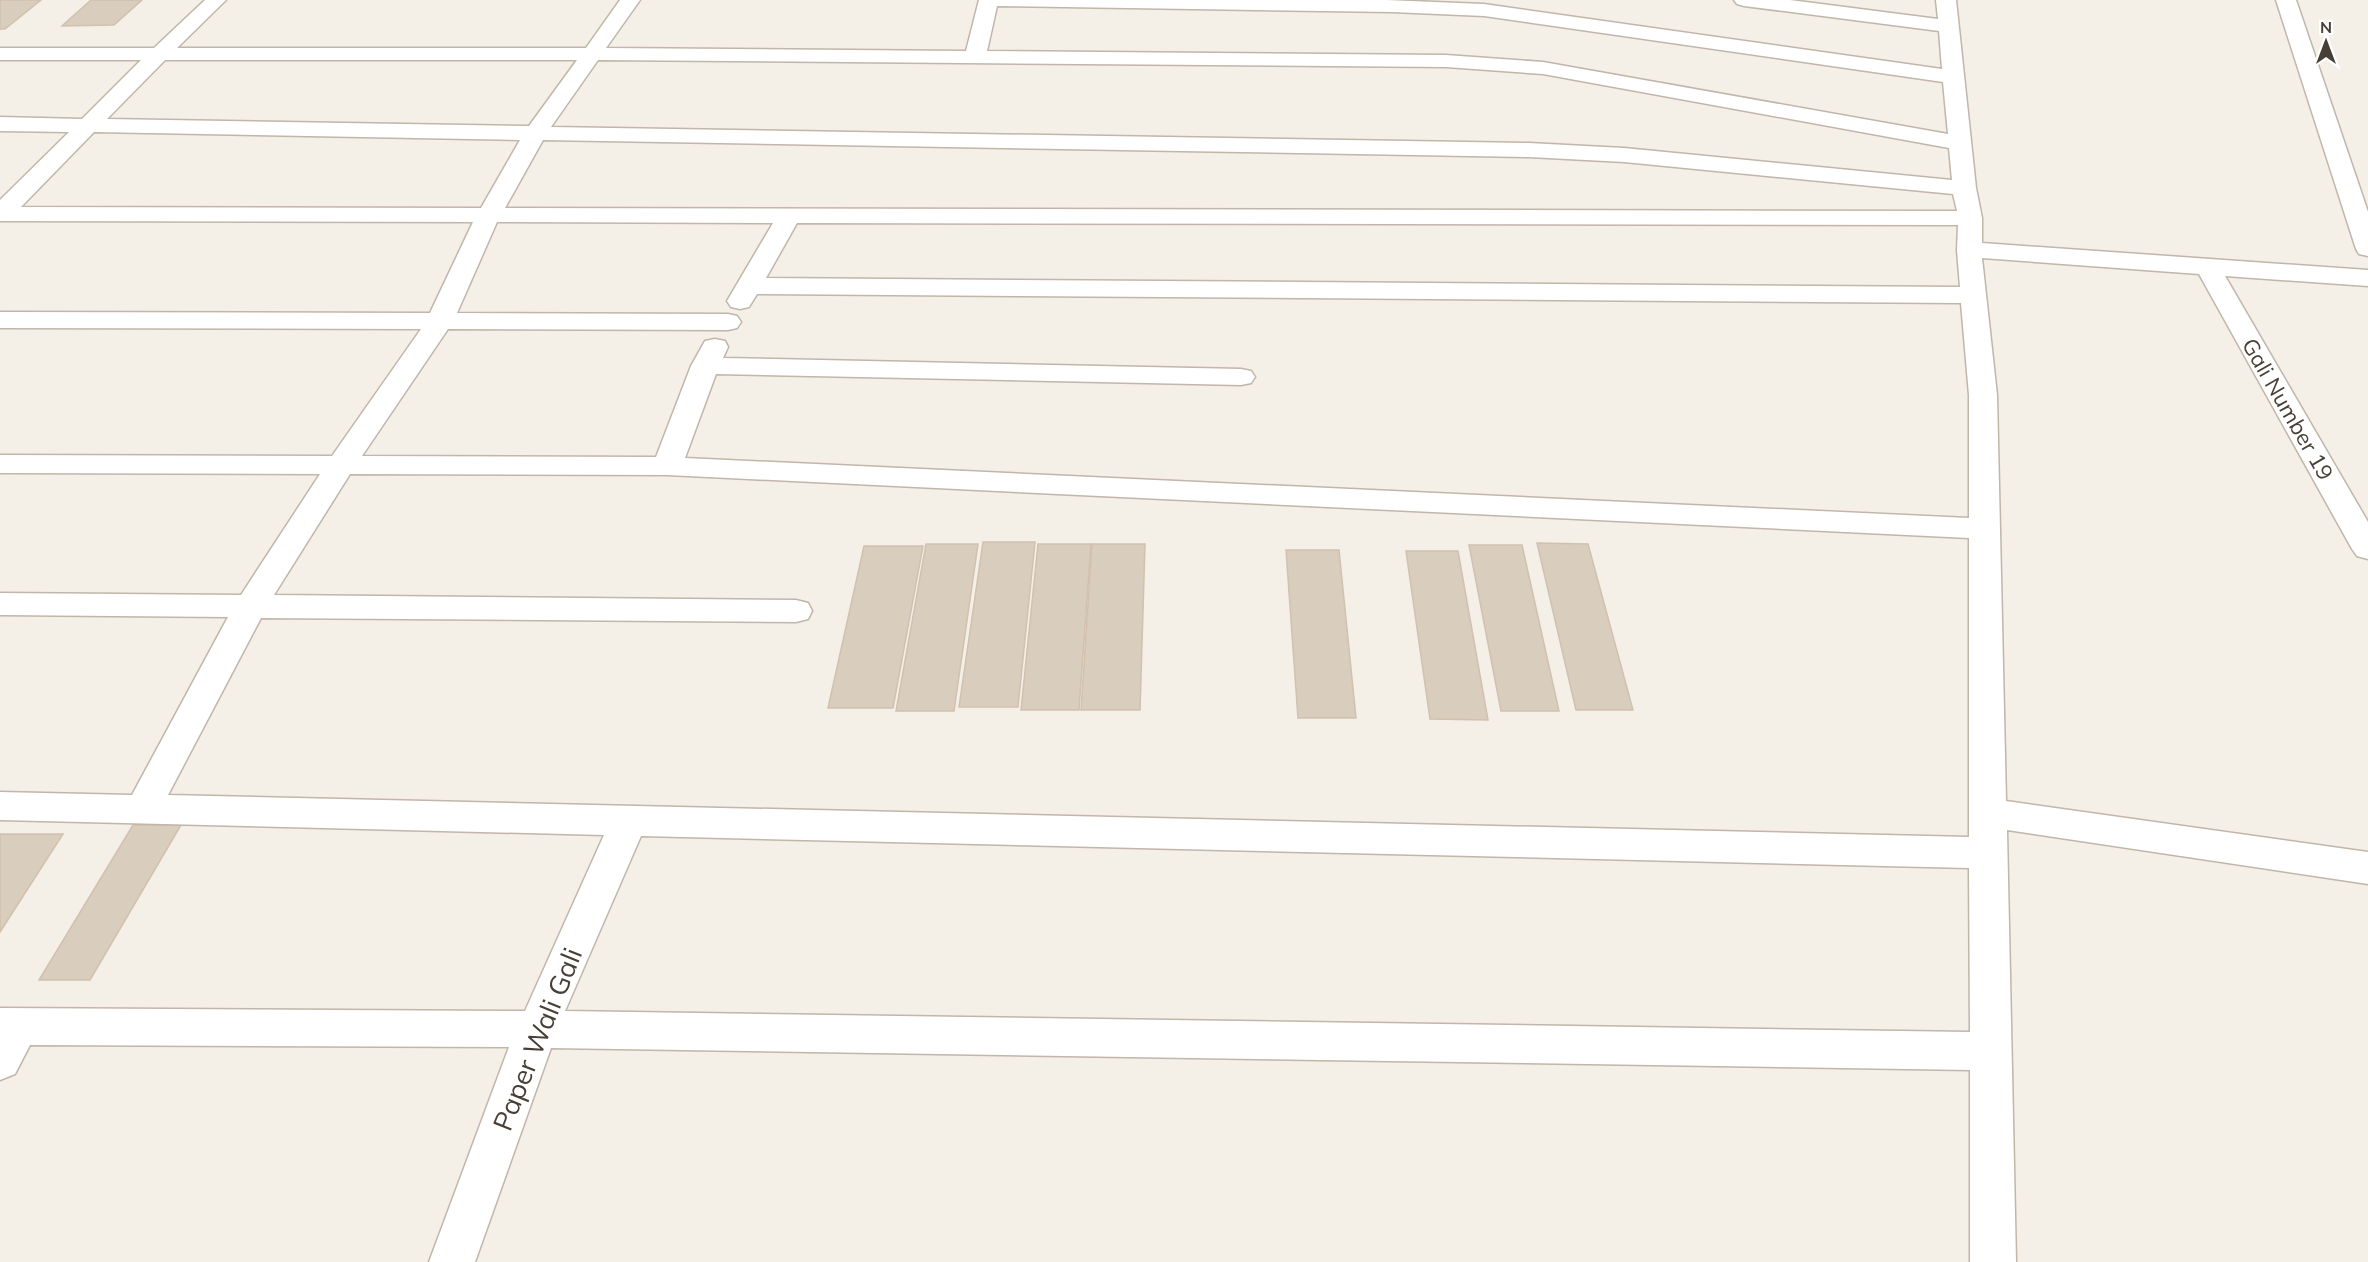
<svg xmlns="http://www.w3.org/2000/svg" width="2368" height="1262" font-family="Mulish,sans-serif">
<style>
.building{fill:#d9cdbe;stroke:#d1c1ae;stroke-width:1.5}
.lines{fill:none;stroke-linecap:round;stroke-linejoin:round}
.minor-casing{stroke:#c0b6a9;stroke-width:3}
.minor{fill:#fff;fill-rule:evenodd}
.labels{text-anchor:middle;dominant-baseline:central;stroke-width:5;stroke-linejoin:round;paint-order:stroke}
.street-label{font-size:22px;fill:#473f35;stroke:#fff}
.near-street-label{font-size:27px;fill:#473f35;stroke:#fff}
</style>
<rect width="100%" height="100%" fill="#f4efe7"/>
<g class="building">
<polygon points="0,0 41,0 5,29 0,29"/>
<polygon points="91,0 142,0 114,25 62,26"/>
<polygon points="983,542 1035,542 1018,707 959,707"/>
<polygon points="1537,543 1588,544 1633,710 1576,710"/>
<polygon points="926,544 978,544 954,711 896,711"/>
<polygon points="1038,544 1091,544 1079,710 1021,710"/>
<polygon points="1092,544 1145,544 1140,710 1081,710"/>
<polygon points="1469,545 1522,545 1559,711 1501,711"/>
<polygon points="864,546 923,546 893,708 828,708"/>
<polygon points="1286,550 1339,550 1356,718 1298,718"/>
<polygon points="1406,551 1458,551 1488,720 1430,719"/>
<polygon points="133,825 181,825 90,980 39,980"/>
<polygon points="0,834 63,834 0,932"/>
</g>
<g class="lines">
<defs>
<g id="minor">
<path d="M205,0H226L177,48H586L620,0H640L606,48L966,51L979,0H1386L1484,4L1942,69L1939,31L1744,6L1737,4L1734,0H1790L1938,19L1936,0H1956L1976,188L1982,218V243L2368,270V286L2225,276L2368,522V559L2357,556L2352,549L2199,274L1982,258L1997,395L2006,801L2368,852V884L2007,830L2016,1262H1970V1070L551,1048L475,1262H429L509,1047L30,1045L15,1074L0,1080V1008L525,1011L604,835L0,820V792L132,795L228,617L0,615V593L241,595L320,474L0,473V455L332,456L421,329L0,328V312L430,313L473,222L0,221V200L69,132L0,131V117L82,119L141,60H0V48H154ZM997,6L1392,12L1484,16L1943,82L1948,134L1543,62L1446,55L987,51ZM165,60H577L529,126L107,119ZM598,60L1446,67L1543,74L1949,148L1952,180L1624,148L1529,143L551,127ZM94,132L520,140L481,208L21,207ZM543,140L1529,157L1624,162L1953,194L1957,211L505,208ZM497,222L773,223L727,301L731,307L740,309L749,307L757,294L1961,303L1969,395V518L685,458L716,374L1241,385L1251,383L1255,377L1251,371L1241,369L723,358L728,347L725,341L715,339L705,341L691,366L656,457L362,456L448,329L728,330L737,328L741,322L737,316L728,314L457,313ZM797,223L1958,225L1957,250L1960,287L766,278ZM350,474L667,475L1969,538V837L168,795L261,618L796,622L808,619L812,611L808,603L796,600L274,595ZM641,836L1969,868L1970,1032L565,1011Z"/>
<polygon points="2276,0 2296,0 2368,212 2368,256 2359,254 2356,249"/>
</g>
</defs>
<use href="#minor" class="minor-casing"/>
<use href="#minor" class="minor"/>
</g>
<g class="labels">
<g class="street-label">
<text transform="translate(2288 409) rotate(60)">Gali Number 19</text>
</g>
<g class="near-street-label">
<text transform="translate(537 1039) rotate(-68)">Paper Wali Gali</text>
</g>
</g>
<g transform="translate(2326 42)" stroke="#ffffff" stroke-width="4.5" paint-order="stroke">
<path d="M0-4.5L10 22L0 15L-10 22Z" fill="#473f35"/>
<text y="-9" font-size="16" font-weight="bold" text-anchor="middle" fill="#473f35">N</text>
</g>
</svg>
